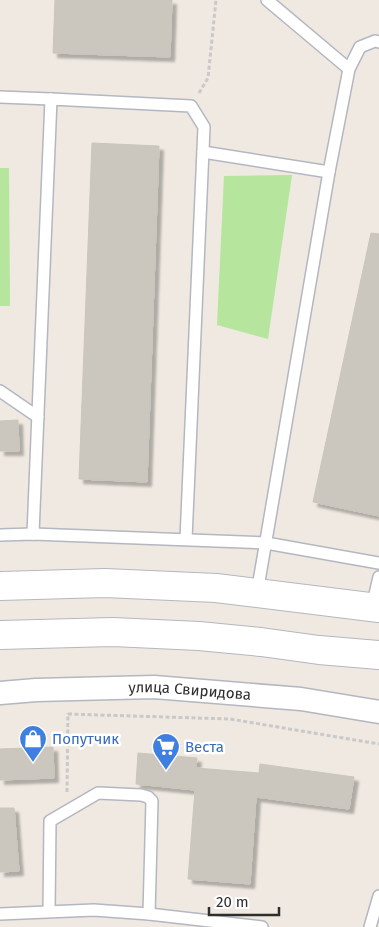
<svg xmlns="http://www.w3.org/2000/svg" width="379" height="927" font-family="'Fira Sans',sans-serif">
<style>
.green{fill:#b6e59e}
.building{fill:#cbc7bf;stroke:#cbc5ba;filter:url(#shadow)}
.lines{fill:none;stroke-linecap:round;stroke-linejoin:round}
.lane-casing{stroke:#b4b7c1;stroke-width:14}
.street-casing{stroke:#b4b7c1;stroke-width:25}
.secondary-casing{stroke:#b4b7c1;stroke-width:30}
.path{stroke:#c9c9c9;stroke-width:3;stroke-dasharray:4 2.5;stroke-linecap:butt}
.lane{stroke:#fff;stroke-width:11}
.street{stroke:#fff;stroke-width:22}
.secondary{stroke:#fff;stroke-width:28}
.labels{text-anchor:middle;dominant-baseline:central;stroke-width:5;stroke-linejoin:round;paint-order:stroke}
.street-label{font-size:15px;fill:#2e2e2e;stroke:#fff}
.shop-label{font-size:15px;fill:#366cbe;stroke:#fff;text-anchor:start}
</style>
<defs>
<filter id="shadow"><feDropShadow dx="4.5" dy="4.5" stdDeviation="1" flood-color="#0004"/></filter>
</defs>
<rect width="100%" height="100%" fill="#efe9e1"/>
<g class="green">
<polygon points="0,168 9,168 10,306 0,306"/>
<polygon points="292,175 268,339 217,325 224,176"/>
</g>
<g class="building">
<polygon points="55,0 172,0 170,57 53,53"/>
<polygon points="92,143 159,146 147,482 79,479"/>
<polygon points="371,233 379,234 379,516 313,502"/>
<polygon points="18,420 19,451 0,451 0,421"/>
<polygon points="53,747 54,778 0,780 0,749"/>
<polygon points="138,753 197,758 196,768 259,773 260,764 354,777 349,809 256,797 250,884 188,879 195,790 136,784"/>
<polygon points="0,808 14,808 19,871 0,872"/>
</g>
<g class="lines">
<defs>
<g id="lane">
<polyline points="267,0 349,69"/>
<polyline points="0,97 51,99"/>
<polyline points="203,152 329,172"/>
<polyline points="0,391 38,417"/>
<polyline points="33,534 51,99 191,106 204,127 186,539"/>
<polyline points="0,535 33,534 266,543 379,563"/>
<polyline points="257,593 329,172 349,69 360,47 375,41 379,42"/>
<polyline points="372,607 379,577"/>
<polyline points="49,911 50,821 98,793 141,795 148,797 152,801 149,914"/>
<polyline points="0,914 94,910 149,914 262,927"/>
<polyline points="370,927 379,896"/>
</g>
<g id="street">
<path id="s1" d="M0,693L36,690L154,687L301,699L379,712"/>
</g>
<g id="secondary">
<polyline points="0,586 105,583 216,588 379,608"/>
<polyline points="0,635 113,632 199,636 261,642 319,650 379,655"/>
</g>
</defs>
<use href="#lane" class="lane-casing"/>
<use href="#street" class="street-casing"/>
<use href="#secondary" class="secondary-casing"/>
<g class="path">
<polyline points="199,93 208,78 216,0"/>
<polyline points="68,714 230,719 379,744"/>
<polyline points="67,792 68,713"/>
</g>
<use href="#lane" class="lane"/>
<use href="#street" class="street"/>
<use href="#secondary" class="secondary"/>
</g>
<defs>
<symbol id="shop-pin" viewBox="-11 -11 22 30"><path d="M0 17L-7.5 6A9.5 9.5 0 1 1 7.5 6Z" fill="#3f7fe0" stroke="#fff"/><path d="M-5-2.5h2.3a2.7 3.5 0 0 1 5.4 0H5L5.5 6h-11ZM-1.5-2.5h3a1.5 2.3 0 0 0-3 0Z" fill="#fff"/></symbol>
<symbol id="supermarket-pin" viewBox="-11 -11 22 30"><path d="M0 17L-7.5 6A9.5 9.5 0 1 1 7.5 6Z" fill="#3f7fe0" stroke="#fff"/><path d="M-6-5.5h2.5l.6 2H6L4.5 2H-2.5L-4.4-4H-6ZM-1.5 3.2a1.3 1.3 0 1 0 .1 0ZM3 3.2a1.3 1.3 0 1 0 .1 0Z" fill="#fff"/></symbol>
</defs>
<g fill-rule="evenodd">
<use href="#shop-pin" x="17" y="723" width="32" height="43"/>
<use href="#supermarket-pin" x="150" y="731" width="32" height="43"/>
</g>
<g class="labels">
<g class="street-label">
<text stroke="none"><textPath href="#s1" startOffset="190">улица Свиридова</textPath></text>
</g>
<g class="shop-label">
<text x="52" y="739">Попутчик</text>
<text x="185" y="747">Веста</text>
</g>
</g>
<path d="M209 907v8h70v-8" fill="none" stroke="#2e2e2e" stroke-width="2.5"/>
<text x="216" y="907" font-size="15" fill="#2e2e2e" stroke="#ffffff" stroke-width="4" paint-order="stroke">20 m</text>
</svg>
